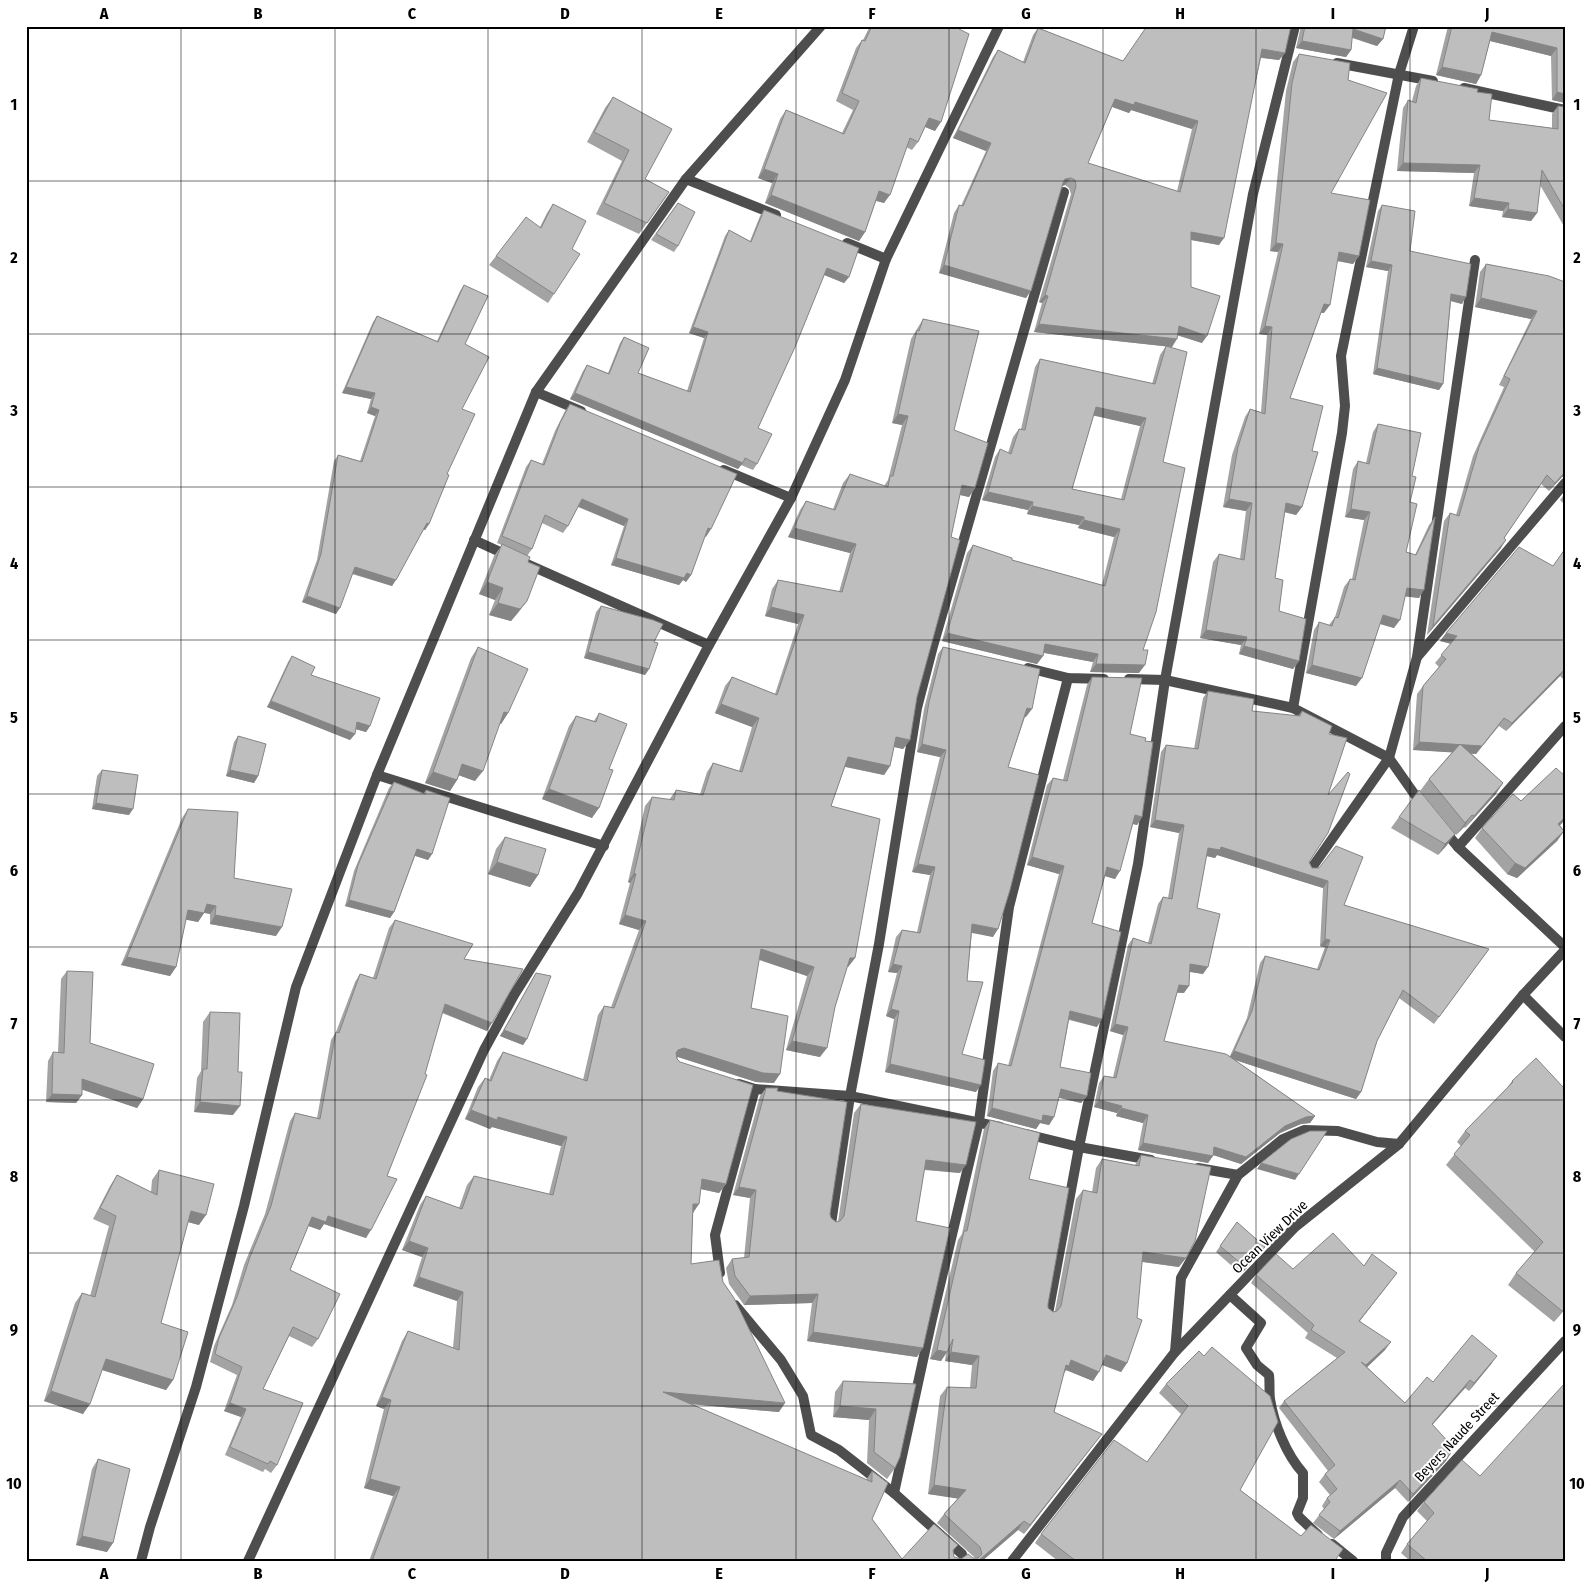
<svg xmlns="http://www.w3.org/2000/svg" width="1591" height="1587" font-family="'Fira Sans Condensed',sans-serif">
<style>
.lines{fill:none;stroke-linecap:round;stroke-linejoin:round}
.street{stroke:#4e4e4e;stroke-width:10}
.wall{fill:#a3a3a3;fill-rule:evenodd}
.shaded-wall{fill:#858585}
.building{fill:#bebebe;stroke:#858585;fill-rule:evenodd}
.grid{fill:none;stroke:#000;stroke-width:1;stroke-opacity:0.55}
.labels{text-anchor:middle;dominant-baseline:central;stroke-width:4;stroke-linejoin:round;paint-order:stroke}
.street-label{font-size:14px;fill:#000;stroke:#fff}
.neatline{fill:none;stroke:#000;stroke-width:2}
.grid-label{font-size:16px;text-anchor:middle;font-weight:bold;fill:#000}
</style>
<rect width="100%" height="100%" fill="#fff"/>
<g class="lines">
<g class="street">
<polyline points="1337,63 1433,81"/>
<polyline points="1464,88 1565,110"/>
<polyline points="686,179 776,215"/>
<polyline points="847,243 886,259 999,26"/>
<polyline points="536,392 581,411"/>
<polyline points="724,470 791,498"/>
<polyline points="474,540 509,556"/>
<polyline points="527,564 709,645"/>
<polyline points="1418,656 1565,483"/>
<polyline points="1028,668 1068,678 1104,679"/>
<polyline points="1129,679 1165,680 1293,708 1389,758 1422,805"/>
<polyline points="1293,708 1342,433 1345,406 1341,356 1399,74 1414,26"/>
<polyline points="377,775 604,846"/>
<polyline points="1443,829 1458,847 1565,947"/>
<polyline points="1458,847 1565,726"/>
<polyline points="1311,869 1389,758 1417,657 1475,260"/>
<polyline points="1523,995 1565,1037"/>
<polyline points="739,1084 755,1089 850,1096 1000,1127"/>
<polyline points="1026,1134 1079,1147 1151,1160"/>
<polyline points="1198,1168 1238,1175"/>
<polyline points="831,1224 850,1096 879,944 917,708 933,646 1064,192"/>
<polyline points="720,1273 715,1235 755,1089"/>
<path d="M1230,1295L1261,1323L1246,1348L1257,1365L1269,1375C1270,1383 1269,1391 1270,1399C1274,1424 1286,1454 1303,1473V1498L1297,1513L1299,1517L1318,1535"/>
<polyline points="735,1305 781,1360 803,1396 811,1435 839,1450 894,1493 962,1554"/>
<polyline points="1048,1314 1079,1147 1138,864 1165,680 1253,194 1295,26"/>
<polyline points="1175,1352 1181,1278 1238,1175 1283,1139 1304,1130 1338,1131 1377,1142 1399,1144"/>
<polyline points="894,1493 932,1319 979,1121 1009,907 1068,678"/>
<polyline points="1332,1544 1353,1561"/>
<polyline points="141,1561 150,1527 196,1387 244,1206 296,987 377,775 536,392 686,179 821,26"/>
<polyline points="248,1561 484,1050 514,995 578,893 709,645 791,498 845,380 886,259"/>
<polyline points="1012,1561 1175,1352 1295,1227 1399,1144 1523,995 1565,950"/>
<polyline points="1386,1561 1386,1553 1403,1517 1565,1341"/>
</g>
</g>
<g class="wall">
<polygon points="870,26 960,26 959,29 935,131 925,127 918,142 912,150 906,147 884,203 876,201 865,232 859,241 765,203 772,183 758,178 780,119 786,110 842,133 853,110 836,101 856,48 862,40 863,40"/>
<polygon points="1301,26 1386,26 1383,39 1377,46 1352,38 1351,50 1346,57 1296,48"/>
<polygon points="1448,26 1565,26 1565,103 1552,100 1551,56 1490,41 1481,75 1476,84 1436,75"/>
<path d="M1038,28L1123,61L1285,53L1279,60L1261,58L1219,245L1191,240V287L1202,343L1178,335L1172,347L1034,332L1042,303L1039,302L1071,194L1069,188L1065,185L1062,186L1026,298L939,273L954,213L959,205L961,206L986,151L953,138L993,57L998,50L1023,62L1033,35ZM1112,107L1129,113L1131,110L1192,129L1177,191L1088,163Z"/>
<polygon points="1299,54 1331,193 1359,256 1353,264 1337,261 1324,313 1321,313 1290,398 1312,451 1302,507 1296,515 1285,512 1275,578 1279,611 1299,661 1293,669 1239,654 1241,645 1200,638 1213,562 1219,554 1240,559 1246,511 1223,507 1232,455 1245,417 1250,409 1261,412 1267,335 1259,334 1278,252 1270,251 1286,91 1293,62"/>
<polygon points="1421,78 1477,92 1489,120 1552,128 1552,114 1558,106 1565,107 1565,228 1540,185 1537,213 1531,221 1502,217 1503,211 1469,206 1474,173 1397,171 1403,108 1408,100 1412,101 1416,86"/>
<polygon points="613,97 645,179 669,192 639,234 596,214 622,161 587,142 605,108"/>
<polygon points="678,203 678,246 674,252 651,240"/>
<polygon points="553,204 572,249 554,294 548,303 489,265 496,256 540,227 547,213"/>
<polygon points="1382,205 1410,251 1462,304 1451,301 1443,384 1439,390 1373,374 1388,271 1366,267 1378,211"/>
<polygon points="764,210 849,277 844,283 824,275 758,428 757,464 753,470 741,465 738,469 570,399 583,371 587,365 608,373 620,343 624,337 638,373 687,391 704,338 689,333 725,236 729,230 750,241 760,216"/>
<polygon points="1486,264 1565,282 1565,477 1562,477 1549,491 1541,484 1504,538 1501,548 1427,635 1444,521 1450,513 1456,515 1473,456 1504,387 1499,385 1531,319 1475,307 1480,272"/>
<polygon points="464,285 465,344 462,409 447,474 429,524 425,530 423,529 392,586 352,574 336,614 302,602 317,560 334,461 338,455 360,461 375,416 367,413 371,399 342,393 373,322 377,316 437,341 460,291"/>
<polygon points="923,319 954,430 975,488 969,497 960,495 917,697 910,740 903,749 894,747 890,766 884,775 845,767 831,806 855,958 848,967 847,967 820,1057 786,1050 807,976 759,960 751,1008 774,1083 756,1082 678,1057 677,1058 726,1184 719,1193 701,1189 693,1213 691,1264 723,1282 779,1412 691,1404 866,1480 872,1471 872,1519 902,1559 958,1545 953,1551 954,1557 961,1559 975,1558 974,1557 937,1523 944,1514 958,1498 928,1494 940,1396 947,1387 970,1388 972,1365 945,1361 946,1353 941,1361 930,1359 958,1240 962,1234 984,1129 990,1120 1029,1179 1048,1308 1053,1312 1055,1311 1076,1199 1083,1190 1092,1192 1096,1168 1102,1159 1135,1165 1141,1155 1179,1267 1142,1262 1127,1363 1121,1372 1102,1365 1093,1381 1066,1370 1063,1374 1054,1412 1095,1443 1024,1534 1018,1530 982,1561 369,1561 393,1496 364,1488 384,1409 376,1406 402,1341 408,1331 453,1348 457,1301 413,1286 422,1257 402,1250 420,1205 426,1196 459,1208 467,1185 474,1176 549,1194 561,1146 492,1127 490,1129 465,1119 478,1087 485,1078 489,1080 497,1061 503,1052 583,1080 598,1015 604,1006 611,1007 639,930 619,924 630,883 628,882 645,806 652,797 669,800 676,790 700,794 707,772 713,763 739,771 752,727 715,713 725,686 732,677 775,694 798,624 765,616 772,589 778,580 839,592 850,553 788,537 800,510 806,501 833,509 843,483 850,474 884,486 888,480 902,425 892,423 911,339"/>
<path d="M1166,346L1163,462L1143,650L1139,673L1090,672L1093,662L1044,653L1043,656L1037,664L942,641L967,553L973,545L1012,560L1102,585L1114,537L1078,528L1079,525L1027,514L1028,510L982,500L995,457L1000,449L1008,453L1013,437L1019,429H1021L1035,367L1040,359L1152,384L1160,355ZM1094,415L1140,426L1121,499L1072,489Z"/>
<polygon points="570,404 706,537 705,536 691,575 686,582 683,580 679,585 611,565 624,526 578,507 568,526 563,533 542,523 532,549 527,556 528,562 527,601 518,613 511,621 489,615 495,600 479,594 494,556 502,545 497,543 526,467 531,460 542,464 555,431 565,411"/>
<polygon points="1378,424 1412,476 1406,552 1415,555 1429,525 1435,517 1419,598 1405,596 1394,628 1380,624 1356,686 1306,673 1314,630 1319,622 1329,625 1335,617 1344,587 1350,579 1352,579 1364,520 1345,517 1353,469 1358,461 1366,463 1373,432"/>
<polygon points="1565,493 1565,505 1560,500"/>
<polygon points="1565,549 1565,681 1560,676 1506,731 1499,726 1476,754 1471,753 1503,783 1495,795 1465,828 1464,827 1456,835 1420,791 1429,779 1452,752 1413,750 1417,694 1423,686 1439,667 1435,663 1451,644 1440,641 1553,566"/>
<polygon points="601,606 654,642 649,669 645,675 584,658 596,612"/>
<polygon points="478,647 508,713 501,724 500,724 475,781 459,775 457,780 450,791 425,783 471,658"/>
<polygon points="943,647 1026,717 1025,717 1008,767 993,937 972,932 967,981 962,1054 976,1092 885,1072 894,1019 886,1016 897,973 888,972 896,937 902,930 917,932 930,875 912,872 940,757 917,752 924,709 938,654"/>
<polygon points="292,656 311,675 370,726 366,732 355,729 355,734 350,740 267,707 288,662"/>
<polygon points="1092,677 1130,734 1145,741 1142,817 1137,825 1133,824 1115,879 1105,876 1092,923 1097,1027 1069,1020 1060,1067 1087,1096 1081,1103 1059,1097 1054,1117 1049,1125 1040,1123 1036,1129 987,1116 993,1071 998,1063 1008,1066 1059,874 1027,865 1047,785 1053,778 1063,780 1087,685"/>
<path d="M1208,691L1252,711L1298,716L1302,711L1329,734L1328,795L1309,862L1312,868H1319L1344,905L1489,949L1434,1024L1399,998L1377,1041L1361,1092L1356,1099L1235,1060L1315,1116L1310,1123L1301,1124L1280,1133L1241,1164L1213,1155L1208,1163L1138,1150L1143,1123L1116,1116L1117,1113L1094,1107L1099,1083L1104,1076L1113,1077L1123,1035L1110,1031L1128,945L1133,938L1148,943L1158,904L1163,897L1168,898L1179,833L1150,827L1161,752L1166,745L1194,749L1203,698ZM1217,855L1323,888L1320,946L1325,947L1317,969L1265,956L1260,963L1247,1018L1230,1056L1164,1041L1177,993H1184L1190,972L1203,974L1197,908L1206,856L1215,858Z"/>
<polygon points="599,713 609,769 592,818 542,799 569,726 576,716 594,721"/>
<polygon points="238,736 258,776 254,783 226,776 234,742"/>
<polygon points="102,770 129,815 92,809 97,776"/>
<polygon points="1565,776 1565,820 1560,825 1564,831 1557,841 1517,878 1507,874 1475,838 1482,828 1521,801"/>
<polygon points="394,782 423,794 426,790 432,854 428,860 415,856 394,912 390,918 345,906 354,871 389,788"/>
<polygon points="188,809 234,878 276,936 210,924 210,914 204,913 198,922 186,919 176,967 170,976 121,965 182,818"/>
<polygon points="1399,817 1447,845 1438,855 1391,828"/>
<polygon points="505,837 538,875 530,887 488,874 496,849"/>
<polygon points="395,920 464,959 487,1031 442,1013 366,1238 324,1224 320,1230 308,1226 290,1270 318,1339 312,1347 289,1336 263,1389 277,1465 271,1473 265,1469 263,1472 225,1455 241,1417 224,1411 237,1375 210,1362 214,1346 232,1305 244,1265 265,1214 290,1121 295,1113 317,1118 331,1040 336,1032 355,982 360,974 373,978 389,928"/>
<polygon points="67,971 90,1043 143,1099 137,1108 82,1089 82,1095 76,1103 46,1102 48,1061 53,1052 58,1053 61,979"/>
<polygon points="536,973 527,1039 523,1045 500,1036"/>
<polygon points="210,1012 233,1115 194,1112 197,1078 201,1071 203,1022"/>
<polygon points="1512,1081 1563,1087 1565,1085 1565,1309 1554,1322 1508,1285 1516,1273 1535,1252 1446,1165 1461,1146 1457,1142 1465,1131 1506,1089"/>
<polygon points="766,1088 777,1091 830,1214 831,1218 836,1222 838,1222 854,1113 861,1104 960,1173 924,1170 916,1221 917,1357 807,1341 812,1303 744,1305 729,1284 726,1268 732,1259 744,1258 750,1198 733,1195 760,1096"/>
<polygon points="159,1170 199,1225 188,1222 161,1323 173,1380 166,1390 102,1370 83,1414 44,1401 75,1303 82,1293 90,1296 109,1226 93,1219 110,1186 117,1175 151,1192 152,1180"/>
<polygon points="1237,1222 1261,1253 1241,1274 1216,1252"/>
<polygon points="1372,1254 1391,1281 1360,1321 1385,1350 1367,1367 1405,1403 1433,1382 1492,1363 1469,1391 1465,1388 1432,1425 1452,1446 1449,1451 1446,1461 1408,1502 1395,1488 1334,1539 1313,1523 1324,1509 1322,1506 1327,1498 1330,1495 1319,1482 1325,1474 1328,1471 1279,1408 1284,1401 1337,1358 1305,1338 1308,1333 1251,1283 1256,1275 1293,1269 1364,1266"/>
<polygon points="1199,1351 1240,1490 1301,1536 1339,1561 1058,1561 1035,1543 1041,1534 1147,1462 1181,1414 1159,1393 1166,1384"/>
<polygon points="843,1381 916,1384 895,1468 887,1479 867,1463 869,1420 833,1417 835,1392"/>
<polygon points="98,1459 107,1552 76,1545 92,1469"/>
<polygon points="1424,1502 1565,1561 1410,1561 1401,1553 1407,1544 1427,1521 1417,1511"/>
</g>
<g class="shaded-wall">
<polygon points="1353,29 1383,39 1377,46 1348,36"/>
<polygon points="1492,32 1557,48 1551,56 1486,40"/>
<polygon points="1302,41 1351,50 1346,57 1296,48"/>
<polygon points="1262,49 1285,53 1279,60 1257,57"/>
<polygon points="1442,67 1481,75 1476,84 1436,75"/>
<polygon points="1557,92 1565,94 1565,103 1552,100"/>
<polygon points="1115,99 1135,102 1198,121 1192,129 1131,110 1129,113 1110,106"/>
<polygon points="929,118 941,122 935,131 923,126"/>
<polygon points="958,130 991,143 986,151 953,138"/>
<polygon points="1403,163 1480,165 1474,173 1397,171"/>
<polygon points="764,169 778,174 772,183 758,178"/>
<polygon points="1071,178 1065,185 1060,187 1065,179"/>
<polygon points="879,191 890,195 884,203 874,200"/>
<polygon points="771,195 865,232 859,241 765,203"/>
<polygon points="1474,198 1509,203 1503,211 1469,206"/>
<polygon points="1508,209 1537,213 1531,221 1502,217"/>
<polygon points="1191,232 1224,238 1219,245 1186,239"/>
<polygon points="1276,243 1283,244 1278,252 1270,251"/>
<polygon points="1339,252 1359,256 1353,264 1333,260"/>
<polygon points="1371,261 1392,265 1388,271 1366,267"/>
<polygon points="944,265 1031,291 1026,298 939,273"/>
<polygon points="827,268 849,277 844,283 822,274"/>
<polygon points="1451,294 1466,297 1462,304 1447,300"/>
<polygon points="1045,295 1048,296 1042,303 1039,302"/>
<polygon points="1481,298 1537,311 1531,319 1475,307"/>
<polygon points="1324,304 1330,305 1324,313 1318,312"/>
<polygon points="1039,324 1177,339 1172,347 1034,332"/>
<polygon points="1179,326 1207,336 1202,343 1173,334"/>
<polygon points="1265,326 1272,327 1267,335 1259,334"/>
<polygon points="693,327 708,332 704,338 689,333"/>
<polygon points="1377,368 1443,384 1439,390 1373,374"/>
<polygon points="346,387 375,393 371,399 342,393"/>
<polygon points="575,393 743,463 738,469 570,399"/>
<polygon points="371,407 379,410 375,416 367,413"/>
<polygon points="1096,407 1146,418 1140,426 1091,415"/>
<polygon points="898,414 908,416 902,425 892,423"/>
<polygon points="1565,472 1565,477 1562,477 1549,491 1555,483"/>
<polygon points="962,485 975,488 969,497 956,494"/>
<polygon points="988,492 1033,502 1028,510 982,500"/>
<polygon points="582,499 628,519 624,526 577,506"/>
<polygon points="1229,499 1252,503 1246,511 1223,507"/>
<polygon points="1286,503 1302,507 1296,515 1280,511"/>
<polygon points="1032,506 1084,517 1079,525 1027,514"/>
<polygon points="1351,509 1370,512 1364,520 1345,517"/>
<polygon points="1084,520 1120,529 1114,537 1078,528"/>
<polygon points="427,523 429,524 425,530 423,529"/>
<polygon points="708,528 711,529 706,537 703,535"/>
<polygon points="794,528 856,544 850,553 788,537"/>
<polygon points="1506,540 1501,548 1427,635 1433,626"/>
<polygon points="616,558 687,573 691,575 686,582 683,580 679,585 611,565"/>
<polygon points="355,567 396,580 392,586 351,573"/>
<polygon points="487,582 503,588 495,600 479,594"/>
<polygon points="1407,588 1424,590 1419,598 1401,596"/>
<polygon points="307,596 340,608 336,614 302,602"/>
<polygon points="527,601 511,621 489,615 498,603"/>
<polygon points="771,607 804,615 798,624 765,616"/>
<polygon points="1383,615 1400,620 1394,628 1377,623"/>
<polygon points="1206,630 1247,637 1241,645 1200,638"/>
<polygon points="947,633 1043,656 1037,664 942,641"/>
<polygon points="1446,633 1457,636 1452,644 1440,641"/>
<polygon points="1045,644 1098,654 1093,662 1040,652"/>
<polygon points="1244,646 1299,661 1293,669 1239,654"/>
<polygon points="588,652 649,669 645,675 584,658"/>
<polygon points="1096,664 1145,665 1139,673 1090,672"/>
<polygon points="1312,665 1362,678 1356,686 1306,673"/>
<polygon points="1565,669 1560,676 1506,731 1512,723"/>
<polygon points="271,701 355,734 350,740 267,707"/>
<polygon points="721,704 759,718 752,727 715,713"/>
<polygon points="1027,708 1032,709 1026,717 1022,716"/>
<polygon points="504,712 508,713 501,724 497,722"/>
<polygon points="1504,718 1476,754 1413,750 1419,742"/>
<polygon points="357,722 370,726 366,732 352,728"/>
<polygon points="896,737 910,740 903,749 890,746"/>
<polygon points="922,744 946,750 940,757 917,752"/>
<polygon points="848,757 890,766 884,775 842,766"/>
<polygon points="462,764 483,771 475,781 455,774"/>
<polygon points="230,770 258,776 254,783 226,776"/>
<polygon points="433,772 457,780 450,791 425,783"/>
<polygon points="1503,783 1495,795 1465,828 1474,816"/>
<polygon points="549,789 599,808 592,818 542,799"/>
<polygon points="96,803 133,809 129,815 92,809"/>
<polygon points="1135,815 1142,817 1137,825 1129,823"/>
<polygon points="1472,815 1464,827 1456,835 1465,823"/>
<polygon points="1565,817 1565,820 1551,835 1558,824"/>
<polygon points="1155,820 1184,825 1179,833 1150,827"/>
<polygon points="1564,831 1557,841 1517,878 1507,874 1515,863"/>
<polygon points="1455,834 1447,845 1438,855 1445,844"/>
<polygon points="1221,847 1328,881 1323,888 1217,855 1215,858 1203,855 1208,848"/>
<polygon points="417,849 432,854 428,860 413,855"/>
<polygon points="1032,857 1064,866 1059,874 1027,865"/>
<polygon points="497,862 538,875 530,887 488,874"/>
<polygon points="918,864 935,867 930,875 912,872"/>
<polygon points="1107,867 1120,871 1115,879 1101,875"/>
<polygon points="634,873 636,874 630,883 628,882"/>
<polygon points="349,900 394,912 390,918 345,906"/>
<polygon points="207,904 216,906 210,914 202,912"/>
<polygon points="188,910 204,913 198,922 182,919"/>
<polygon points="215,915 282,927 276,936 210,924"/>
<polygon points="625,915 646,921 639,930 619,924"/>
<polygon points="972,924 998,929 993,937 967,932"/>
<polygon points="1325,939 1330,940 1325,947 1320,946"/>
<polygon points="761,949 814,967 807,976 755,958"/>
<polygon points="127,957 176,967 170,976 121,965"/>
<polygon points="850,958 855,958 848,967 843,967"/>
<polygon points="893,964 902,966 897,973 888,972"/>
<polygon points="1190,964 1208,967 1203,974 1185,971"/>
<polygon points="1179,985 1189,986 1184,993 1174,992"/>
<polygon points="445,1004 492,1023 487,1031 439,1011"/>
<polygon points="891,1009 899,1011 894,1019 886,1016"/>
<polygon points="1070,1011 1102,1019 1097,1027 1065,1018"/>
<polygon points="1115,1024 1128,1027 1123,1035 1110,1031"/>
<polygon points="504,1030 527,1039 523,1045 500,1036"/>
<polygon points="792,1041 827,1048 820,1057 786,1050"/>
<polygon points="684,1048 780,1074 774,1083 756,1082 678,1057 672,1059 678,1050"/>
<polygon points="1234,1051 1361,1092 1356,1099 1229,1058"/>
<polygon points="890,1064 981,1085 976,1092 885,1072"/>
<polygon points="82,1079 143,1099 137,1108 77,1088"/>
<polygon points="1061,1089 1087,1096 1081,1103 1055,1097"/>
<polygon points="52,1094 82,1095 76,1103 46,1102"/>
<polygon points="1099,1100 1122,1106 1117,1113 1094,1107"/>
<polygon points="200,1102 240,1106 233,1115 194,1112"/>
<polygon points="992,1108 1043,1115 1054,1117 1049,1125 1040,1123 1036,1129 987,1116"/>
<polygon points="1121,1108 1148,1115 1143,1123 1116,1116"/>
<polygon points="471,1110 498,1117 567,1137 561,1146 492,1127 490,1129 465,1119"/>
<polygon points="1315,1116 1310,1123 1301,1124 1280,1133 1241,1164 1210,1154 1214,1147 1285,1126 1306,1117"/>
<polygon points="1143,1143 1213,1156 1208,1163 1138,1150"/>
<polygon points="926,1160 966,1165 960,1173 920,1169"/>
<polygon points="1261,1163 1299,1174 1295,1180 1257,1169"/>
<polygon points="702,1179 726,1184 719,1193 696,1188"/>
<polygon points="739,1187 756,1190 750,1198 733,1195"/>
<polygon points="693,1204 699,1204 693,1213"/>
<polygon points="191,1211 206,1215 199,1225 184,1221"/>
<polygon points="328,1216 371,1230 366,1238 324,1224 320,1230 306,1225 312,1217"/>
<polygon points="409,1241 428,1248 422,1257 402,1250"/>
<polygon points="1265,1247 1261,1253 1241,1274 1245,1267"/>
<polygon points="1143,1252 1186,1258 1179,1267 1137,1261"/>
<polygon points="419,1277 463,1292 457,1301 413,1286"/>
<polygon points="818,1294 812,1303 744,1305 750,1296"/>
<polygon points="1565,1308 1565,1309 1554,1322"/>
<polygon points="813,1332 923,1348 917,1357 807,1341"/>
<polygon points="1391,1342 1385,1350 1361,1373 1366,1365"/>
<polygon points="937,1350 947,1352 941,1361 930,1359"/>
<polygon points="951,1352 979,1356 972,1365 945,1361"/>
<polygon points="1106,1355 1127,1363 1121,1372 1100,1364"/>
<polygon points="1497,1356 1492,1363 1469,1391 1474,1383"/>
<polygon points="106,1359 173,1380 166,1390 99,1369"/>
<polygon points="1071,1360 1099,1372 1093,1381 1066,1370 1063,1375 1066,1365"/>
<polygon points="1470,1380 1465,1388 1426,1432 1432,1424"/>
<polygon points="51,1391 90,1404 83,1414 44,1401"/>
<polygon points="663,1392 785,1403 779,1412 657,1401"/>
<polygon points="382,1397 391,1400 384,1409 376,1406"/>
<polygon points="230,1403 246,1409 241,1417 224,1411"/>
<polygon points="840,1406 876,1409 869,1420 833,1417"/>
<polygon points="1102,1434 1095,1443 1024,1534 1030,1525"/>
<polygon points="1451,1453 1446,1461 1408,1502 1413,1494"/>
<polygon points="370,1479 400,1487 393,1496 364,1488"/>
<polygon points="1400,1480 1395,1488 1334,1539 1340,1531"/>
<polygon points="934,1485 966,1490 960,1499 928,1494"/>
<polygon points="1024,1521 1018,1530 982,1561 978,1561"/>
<polygon points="82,1536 113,1543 107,1552 76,1545"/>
</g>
<g class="building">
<polygon points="872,26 960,26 959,29 969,34 941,122 929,118 918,142 910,138 890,195 879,191 865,232 771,195 778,174 764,169 786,110 844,134 859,101 842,93 862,40 865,41"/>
<path d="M1147,26H1291L1285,53L1262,49L1224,238L1191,232V287L1220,296L1207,336L1179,326L1177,339L1039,324L1048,296L1045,295L1076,186L1075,180L1071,178L1065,179L1063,183L1031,291L944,265L959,205L963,206L991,143L958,130L998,50L1025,63L1038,28L1123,61ZM1115,99L1134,105L1135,102L1198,121L1180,192L1088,163Z"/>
<polygon points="1305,26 1386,26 1383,39 1353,29 1351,50 1302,41"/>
<polygon points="1452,26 1565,26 1565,94 1557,92 1557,48 1492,32 1481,75 1442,67"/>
<polygon points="1299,54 1350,63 1348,80 1387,93 1331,193 1370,200 1359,256 1339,252 1330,305 1324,304 1290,398 1323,406 1312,451 1318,452 1302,507 1286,503 1275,578 1283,580 1279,611 1306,619 1299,661 1244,646 1247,637 1206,630 1219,554 1244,560 1252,503 1229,499 1238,447 1250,409 1265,414 1272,327 1265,326 1283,244 1276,243 1292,83"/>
<polygon points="1421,78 1478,89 1477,92 1492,94 1489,120 1558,129 1558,106 1565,107 1565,210 1542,170 1537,213 1508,209 1509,203 1474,198 1480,165 1403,163 1408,100 1416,103"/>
<polygon points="613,97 672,129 645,179 669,192 647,223 604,203 629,150 594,132"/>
<polygon points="678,203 695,212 678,246 656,234"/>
<polygon points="553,204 586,221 572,249 580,254 554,294 496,256 526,217 541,228"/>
<polygon points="1382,205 1415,211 1410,251 1471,264 1466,297 1451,294 1443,384 1377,368 1392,265 1371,261"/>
<polygon points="764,210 859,248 849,277 827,268 795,347 758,428 772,434 757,464 745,458 743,463 575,393 587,365 609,374 624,337 649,348 638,373 690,392 708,332 693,327 729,230 751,242"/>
<polygon points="1486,264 1549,276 1565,282 1565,472 1555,483 1547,475 1504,538 1506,540 1433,626 1450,513 1459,516 1479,447 1510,379 1504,376 1537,311 1481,298"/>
<polygon points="464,285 488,296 465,344 489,357 462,409 475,414 447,474 449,475 429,524 427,523 396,580 355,567 340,608 307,596 321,554 338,455 362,462 379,410 371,407 375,393 346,387 377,316 438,342"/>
<polygon points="923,319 979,331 954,430 988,443 975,488 962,485 951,537 960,540 917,697 910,740 896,737 890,766 848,757 831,806 880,819 855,958 850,958 835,1007 827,1048 792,1041 814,967 761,949 751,1008 788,1016 780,1074 763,1073 684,1048 678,1050 676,1053 677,1059 680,1062 753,1085 726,1184 702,1179 699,1204 693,1204 691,1264 719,1260 723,1282 734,1298 785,1403 663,1392 872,1482 872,1471 888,1483 872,1519 902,1559 934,1524 958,1545 953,1550 954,1557 961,1559 968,1554 973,1558 978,1558 982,1554 980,1547 944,1514 966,1490 934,1485 947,1387 976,1388 979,1356 951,1352 953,1339 947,1352 937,1350 964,1231 967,1231 990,1120 1040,1133 1029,1179 1069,1188 1048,1304 1048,1308 1053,1312 1057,1311 1061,1306 1083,1190 1097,1193 1102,1159 1139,1166 1141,1155 1211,1167 1195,1241 1186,1258 1143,1252 1137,1318 1142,1320 1127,1363 1106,1355 1099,1372 1071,1360 1069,1366 1066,1365 1054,1412 1102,1434 1030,1525 1024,1521 978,1561 372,1561 400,1487 370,1479 391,1400 382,1397 408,1331 459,1350 463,1292 419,1277 428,1248 409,1241 426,1196 462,1209 474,1176 553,1195 567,1137 498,1117 497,1120 471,1110 485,1078 491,1081 503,1052 587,1081 604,1006 614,1008 646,921 625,915 636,874 634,873 652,797 674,800 676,790 703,795 713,763 742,772 759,718 721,704 732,677 777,695 804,615 771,607 778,580 842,592 856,544 794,528 806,501 835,510 850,474 888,487 890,476 893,476 908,416 898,414 917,330 919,331"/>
<path d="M1166,346L1187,352L1163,462L1185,468L1156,612L1143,650H1148L1145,665L1096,664L1098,654L1045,644L1043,656L947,633L973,545L1012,558V560L1105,586L1120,529L1084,520V517L1032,506L1033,502L988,492L1000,449L1011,454L1019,429L1025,430L1040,359L1155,384ZM1096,407L1146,418L1124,500L1072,489Z"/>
<polygon points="570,404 737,474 711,529 708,528 691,575 687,573 684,578 616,558 628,519 582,499 568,526 545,515 532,549 502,536 531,460 544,465 560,423"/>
<polygon points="1378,424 1421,433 1412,476 1416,477 1410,502 1417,504 1406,552 1416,555 1435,517 1424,590 1407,588 1400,620 1383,615 1362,678 1312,665 1319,622 1332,626 1335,617 1338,618 1350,579 1355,580 1370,512 1351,509 1358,461 1369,464"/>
<polygon points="502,544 530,557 528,562 540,567 527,601 520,609 498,603 503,588 487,582"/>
<polygon points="1519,547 1553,566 1565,549 1565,669 1512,723 1504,718 1482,746 1419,742 1423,686 1446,659 1441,655 1457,636 1446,633"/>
<polygon points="601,606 653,620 663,624 654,642 658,643 649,669 588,652"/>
<polygon points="478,647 528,669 508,713 504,712 483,771 462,764 457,780 433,772"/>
<polygon points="943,647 1040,669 1032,709 1027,708 1008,767 1039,775 1010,890 998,929 972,924 967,981 983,982 962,1054 985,1060 981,1085 890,1064 899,1011 891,1009 902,966 893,964 902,930 920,933 935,867 918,864 946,750 922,744 929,702"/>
<polygon points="292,656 315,667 311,675 380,698 370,726 357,722 355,734 271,701"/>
<polygon points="1092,677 1142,678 1130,734 1146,738 1145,741 1153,742 1142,817 1135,815 1120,871 1107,867 1092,923 1121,932 1102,1019 1070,1011 1060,1067 1091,1073 1087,1096 1061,1089 1054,1117 1043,1115 1042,1121 992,1108 998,1063 1011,1066 1064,866 1032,857 1053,778 1067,781"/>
<polygon points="1208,691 1254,699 1252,711 1300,716 1302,711 1332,726 1329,734 1347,738 1328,795 1348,772 1350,774 1328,833 1309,862 1312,868 1319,868 1336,846 1363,857 1344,905 1489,949 1439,1017 1403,990 1377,1041 1361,1092 1234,1051 1252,1011 1265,956 1319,970 1330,940 1325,939 1328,881 1221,847 1220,850 1208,848 1197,908 1220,914 1208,967 1190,964 1189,986 1179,985 1164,1041 1226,1054 1315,1116 1306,1117 1285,1126 1246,1157 1214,1147 1213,1156 1143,1143 1148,1115 1121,1108 1122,1106 1099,1100 1104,1076 1116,1078 1128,1027 1115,1024 1133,938 1151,944 1163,897 1172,899 1184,825 1155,820 1166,745 1198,749"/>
<polygon points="599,713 627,724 609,769 613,770 599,808 549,789 576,716 596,722"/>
<polygon points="238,736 266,744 258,776 230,770"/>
<polygon points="1460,744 1503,783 1474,816 1472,815 1465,823 1429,779"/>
<polygon points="1556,768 1565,776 1565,817 1558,824 1564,831 1525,868 1515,863 1482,828 1513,794 1521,801"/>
<polygon points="102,770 138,775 133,809 96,803"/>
<polygon points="394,782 425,794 426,790 450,798 432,854 417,849 394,912 349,900 358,865"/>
<polygon points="1419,790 1455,834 1445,844 1399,817"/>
<polygon points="188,809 238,812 234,878 292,889 282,927 215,915 216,906 207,904 204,913 188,910 176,967 127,957"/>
<polygon points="505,837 546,849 538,875 497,862"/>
<polygon points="395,920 473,944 464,959 523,969 492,1023 445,1004 425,1074 427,1075 387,1176 397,1179 371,1230 328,1216 326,1222 312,1217 290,1270 340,1294 318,1339 293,1327 263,1389 303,1403 277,1465 270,1461 268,1464 230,1447 246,1409 230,1403 242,1367 215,1354 219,1338 237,1297 250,1257 271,1206 295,1113 320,1119 336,1032 339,1033 360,974 376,979"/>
<polygon points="67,971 93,972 90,1043 154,1064 143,1099 82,1079 82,1095 52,1094 53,1052 64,1053"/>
<polygon points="536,973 551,976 527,1039 504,1030"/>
<polygon points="210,1012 240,1013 238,1072 242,1072 240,1106 200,1102 203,1069 207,1069"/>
<polygon points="1536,1058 1563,1087 1565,1085 1565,1308 1562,1311 1516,1273 1543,1242 1454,1154 1470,1135 1465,1131 1513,1082 1512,1081"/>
<polygon points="766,1088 778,1088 777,1091 847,1102 830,1214 831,1218 836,1222 840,1221 844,1216 861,1104 976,1122 966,1165 926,1160 916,1221 950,1228 923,1348 813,1332 818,1294 750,1296 735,1276 732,1259 749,1257 756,1190 739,1187"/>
<polygon points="1310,1131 1327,1131 1299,1174 1261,1163 1291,1139"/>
<polygon points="159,1170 214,1184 206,1215 191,1211 161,1323 188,1332 173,1380 106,1359 90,1404 51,1391 82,1293 95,1297 116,1216 100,1208 117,1175 157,1195"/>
<polygon points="1237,1222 1265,1247 1245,1267 1220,1246"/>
<polygon points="1333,1233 1364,1266 1372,1254 1397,1273 1359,1321 1391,1342 1366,1365 1361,1362 1405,1403 1427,1377 1433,1382 1472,1335 1497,1356 1474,1383 1470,1380 1432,1424 1452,1446 1448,1451 1451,1453 1413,1494 1400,1480 1340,1531 1319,1515 1330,1502 1327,1498 1337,1489 1325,1474 1335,1465 1284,1401 1345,1352 1311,1330 1314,1325 1256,1275 1276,1254 1293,1269"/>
<polygon points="1212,1347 1270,1396 1278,1422 1240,1490 1301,1536 1311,1525 1343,1549 1336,1559 1339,1561 1076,1561 1041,1534 1114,1440 1147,1462 1188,1406 1166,1384 1199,1351 1204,1356"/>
<polygon points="843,1381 916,1384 900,1457 895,1468 874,1452 876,1409 840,1406"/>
<polygon points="1565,1383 1565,1561 1427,1561 1407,1544 1434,1513 1424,1502 1462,1460 1480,1476"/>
<polygon points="98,1459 130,1469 113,1543 82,1536"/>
</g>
<path class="grid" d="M181,26V1561M335,26V1561M488,26V1561M642,26V1561M796,26V1561M949,26V1561M1103,26V1561M1256,26V1561M1410,26V1561M26,181H1565M26,334H1565M26,487H1565M26,640H1565M26,794H1565M26,947H1565M26,1100H1565M26,1253H1565M26,1406H1565"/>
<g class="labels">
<g class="street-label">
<text transform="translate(1270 1237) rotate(-44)">Ocean View Drive</text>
<text transform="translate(1457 1437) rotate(-47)">Beyers Naude Street</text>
</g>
</g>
<rect width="1591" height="1587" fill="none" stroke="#ffffff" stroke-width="55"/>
<rect x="28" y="28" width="1536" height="1532" class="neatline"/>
<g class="grid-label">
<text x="104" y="19">A</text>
<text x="258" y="19">B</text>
<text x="412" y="19">C</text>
<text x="565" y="19">D</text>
<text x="719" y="19">E</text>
<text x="872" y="19">F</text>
<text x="1026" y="19">G</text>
<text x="1180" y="19">H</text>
<text x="1333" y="19">I</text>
<text x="1487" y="19">J</text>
<text x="14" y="110">1</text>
<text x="1577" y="110">1</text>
<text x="14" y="263">2</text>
<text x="1577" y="263">2</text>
<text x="14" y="416">3</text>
<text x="1577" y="416">3</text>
<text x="14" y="569">4</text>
<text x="1577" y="569">4</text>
<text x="14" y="723">5</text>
<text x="1577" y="723">5</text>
<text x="14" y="876">6</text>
<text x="1577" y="876">6</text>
<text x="14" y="1029">7</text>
<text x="1577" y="1029">7</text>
<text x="14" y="1182">8</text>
<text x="1577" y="1182">8</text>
<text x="14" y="1335">9</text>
<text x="1577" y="1335">9</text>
<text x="14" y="1489">10</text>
<text x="1577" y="1489">10</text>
<text x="104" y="1579">A</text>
<text x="258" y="1579">B</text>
<text x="412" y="1579">C</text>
<text x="565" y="1579">D</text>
<text x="719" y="1579">E</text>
<text x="872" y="1579">F</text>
<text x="1026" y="1579">G</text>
<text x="1180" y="1579">H</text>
<text x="1333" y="1579">I</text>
<text x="1487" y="1579">J</text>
</g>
</svg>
